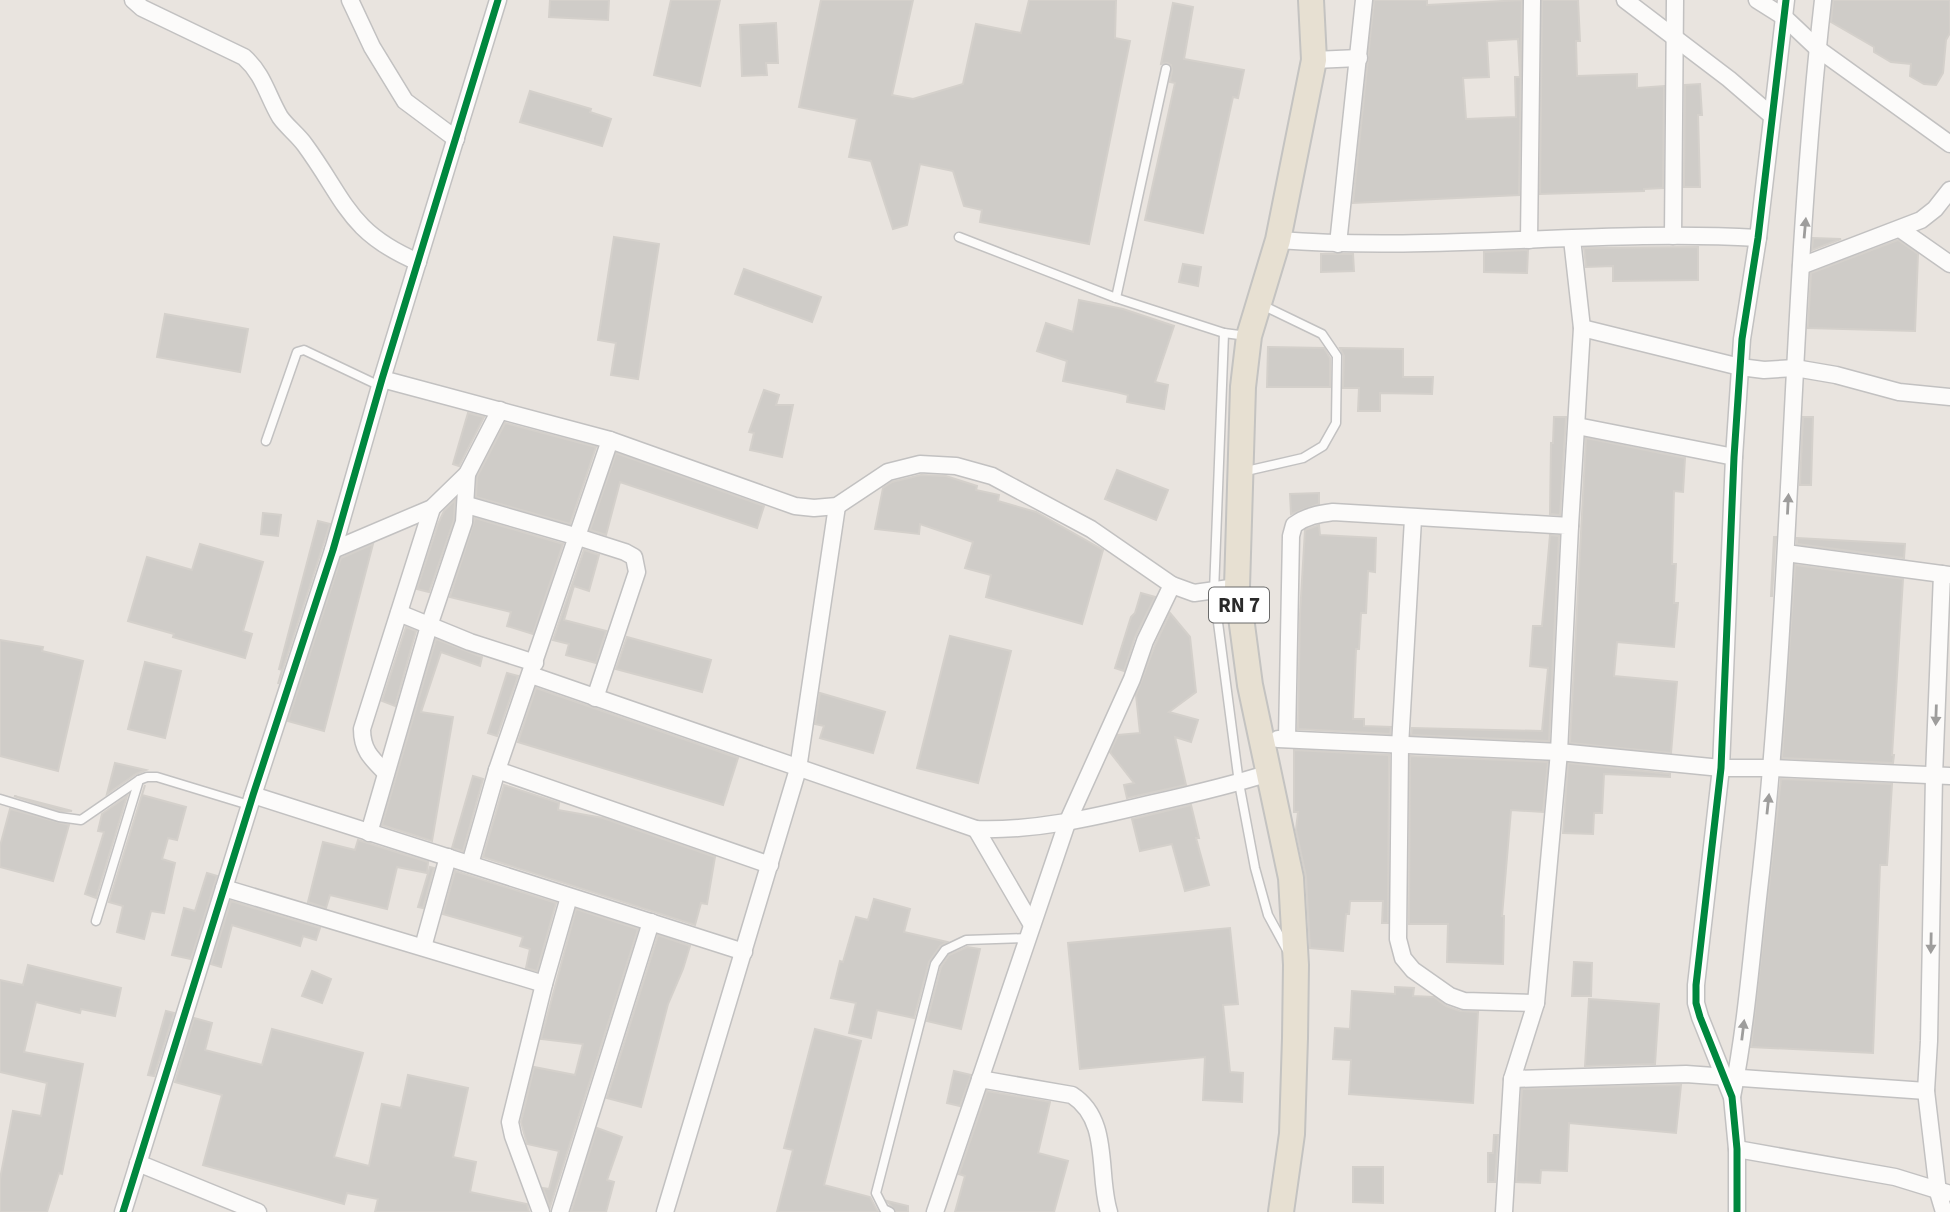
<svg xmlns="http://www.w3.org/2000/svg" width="1950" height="1212" font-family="'Source Sans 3',sans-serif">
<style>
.building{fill:#cfccc8;stroke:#d4d0cb;stroke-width:2;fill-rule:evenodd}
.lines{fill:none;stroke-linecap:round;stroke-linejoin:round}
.service-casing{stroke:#c2c1c1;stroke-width:11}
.minor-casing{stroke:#c2c1c1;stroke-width:19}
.primary-casing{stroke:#c4c3c1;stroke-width:28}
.service{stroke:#fcfbfa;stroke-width:8}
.minor{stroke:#fcfbfa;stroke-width:16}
.primary{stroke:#e7e0d2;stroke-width:24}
.cycleway-casing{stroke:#fff;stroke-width:11}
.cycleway{stroke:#00873e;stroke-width:7}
.oneway{fill:#9e9d9c}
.labels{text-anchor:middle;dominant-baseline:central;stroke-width:5;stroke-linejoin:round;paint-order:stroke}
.shield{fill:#fff;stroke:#6a6a6a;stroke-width:2}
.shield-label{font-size:21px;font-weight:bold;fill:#2a2a2a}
</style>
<rect width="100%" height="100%" fill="#e9e4df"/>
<g class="building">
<polygon points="550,0 609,0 608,20 549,17"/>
<polygon points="671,0 720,0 700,86 654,75"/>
<polygon points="821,0 913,0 892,95 913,99 963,84 976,24 1021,33 1029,0 1116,0 1115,38 1130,41 1089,244 980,222 982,210 964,206 953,171 920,164 907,225 893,229 871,161 849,157 857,119 799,107"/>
<path d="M1374,0H1427V5L1522,0L1519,195L1353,203ZM1518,39L1520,77H1515L1516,117L1466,119L1463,78L1489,77L1487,41Z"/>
<polygon points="1542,0 1578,0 1580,41 1576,41 1577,76 1637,74 1637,88 1664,86 1663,188 1644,189 1644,191 1540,194"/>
<polygon points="1833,0 1950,0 1950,33 1946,40 1943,73 1936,85 1924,84 1910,76 1911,64 1891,62 1874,52 1874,47 1831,22"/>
<polygon points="1173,3 1193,7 1184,59 1244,70 1238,98 1233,97 1203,233 1145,220 1175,83 1170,82 1172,70 1171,65 1167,63 1161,64"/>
<polygon points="776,23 778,63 766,63 767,75 742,76 740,25"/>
<polygon points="1700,84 1702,115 1698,115 1700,187 1684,187 1685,85"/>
<polygon points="530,91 591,109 590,112 611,119 602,146 520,122"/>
<polygon points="614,237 659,244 638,379 611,375 616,343 598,340"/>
<polygon points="1813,238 1841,239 1812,250"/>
<polygon points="1898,240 1918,254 1915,331 1808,328 1811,273"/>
<polygon points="1698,247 1698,280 1613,281 1613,266 1586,267 1584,248"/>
<polygon points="1528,250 1527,273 1484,272 1484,252"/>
<polygon points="1321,254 1353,254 1354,271 1321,272"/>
<polygon points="1183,264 1201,267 1198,286 1179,282"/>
<polygon points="744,269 821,297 812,322 735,294"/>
<polygon points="1079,300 1123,309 1174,326 1155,382 1168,385 1164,409 1127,402 1128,395 1116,392 1063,381 1067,361 1037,351 1046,323 1073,332"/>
<polygon points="165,314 248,329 240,372 157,357"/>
<polygon points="1268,347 1324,348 1330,358 1330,387 1267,387"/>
<polygon points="1340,348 1403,349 1403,377 1433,377 1432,394 1380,393 1380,411 1358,411 1359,388 1343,388 1344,356"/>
<polygon points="764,390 779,395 776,405 793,405 782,457 750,450 754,433 749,432"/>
<polygon points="468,413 484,417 459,466 453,464"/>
<polygon points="1554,417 1566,417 1560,515 1550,514 1551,443 1553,443"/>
<polygon points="1803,417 1813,417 1811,485 1800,485"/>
<polygon points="505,423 596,447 570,524 476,497 477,477"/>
<polygon points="1586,438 1685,458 1683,492 1674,491 1672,564 1676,564 1674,603 1678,603 1674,647 1617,642 1614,676 1677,682 1671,753 1570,743"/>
<polygon points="616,453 764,506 757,528 620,482 606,535 590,530"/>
<polygon points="1117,470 1168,490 1156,520 1105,499"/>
<polygon points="921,475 946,476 977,486 976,490 999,495 998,501 1036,512 1103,550 1082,624 986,597 991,575 965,568 973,542 920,524 919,534 875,529 883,488 892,482"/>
<polygon points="1319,493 1319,504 1291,514 1290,494"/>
<polygon points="455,500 454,520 429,592 417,589 438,524 444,511"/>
<polygon points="263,513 281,515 278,536 261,534"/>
<polygon points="475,518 563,544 533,634 507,626 511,612 450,597"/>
<polygon points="318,521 330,524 278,684 282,670 279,669"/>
<polygon points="1319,525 1320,535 1376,538 1375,572 1368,571 1366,613 1361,613 1359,649 1356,649 1353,719 1364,719 1364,726 1391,727 1390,734 1298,729 1300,614 1305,530"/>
<polygon points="1550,535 1559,536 1549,741 1411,735 1412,728 1542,731 1548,668 1530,666 1533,626 1542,626"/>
<polygon points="1774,537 1776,537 1775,545 1772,596 1771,596"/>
<polygon points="1797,538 1905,544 1904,558 1797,544"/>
<polygon points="200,544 263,562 243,631 252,634 245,658 173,637 174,634 128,621 147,557 192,570"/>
<polygon points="373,544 324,731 288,721 341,558"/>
<polygon points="584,550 599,555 589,591 574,586 564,620 606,631 596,663 566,655 569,644 553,640"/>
<polygon points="1795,565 1903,579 1892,755 1894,755 1893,763 1782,758"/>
<polygon points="1141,593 1155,597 1135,637 1124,671 1115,668 1131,617 1135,613"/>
<polygon points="1170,613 1190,637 1196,692 1169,712 1198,720 1191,742 1175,737 1186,785 1127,798 1124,785 1134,783 1110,752 1118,735 1140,733 1136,695 1155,645"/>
<polygon points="406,627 416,631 395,706 382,701"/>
<polygon points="950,636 1011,651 978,783 917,768"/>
<polygon points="627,637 711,660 702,692 616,669"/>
<polygon points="436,639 482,657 480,666 441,652 421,712 453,717 432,841 382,825"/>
<polygon points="0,640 43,647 42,651 83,661 58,771 0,756"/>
<polygon points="145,662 181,671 165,738 128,729"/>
<polygon points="507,673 518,676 497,736 488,733"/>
<polygon points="536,688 738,758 723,805 518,742"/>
<polygon points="820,693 885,712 873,753 820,738 824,726 815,724"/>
<polygon points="1294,750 1389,755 1388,923 1382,923 1383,901 1350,901 1349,914 1346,914 1343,951 1310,948 1306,877 1296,830 1298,812 1294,812"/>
<polygon points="1410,756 1548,762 1543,812 1511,810 1502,916 1504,916 1503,964 1447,962 1448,924 1409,924"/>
<polygon points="115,763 146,770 136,774 107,794"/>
<polygon points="1568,763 1670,774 1670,777 1604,774 1602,813 1594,813 1593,834 1563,833"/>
<polygon points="473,776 483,779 463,851 452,848"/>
<polygon points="1781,779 1892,784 1887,865 1880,865 1873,1053 1751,1047"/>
<polygon points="145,785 142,795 186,807 177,840 168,838 162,859 175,863 164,913 151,911 144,939 117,932 123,906 109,902"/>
<polygon points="504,785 559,803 558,810 603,818 715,857 707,904 701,903 695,925 483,857"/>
<polygon points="14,796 72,811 60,811"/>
<polygon points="127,796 96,898 85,894 104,832 98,831 102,814"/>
<polygon points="1191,805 1199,838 1196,838 1209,885 1185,891 1172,844 1140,851 1132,819"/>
<polygon points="10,809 69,825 53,881 0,867 0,846"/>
<polygon points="358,840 428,862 427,873 397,867 387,909 330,895 326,908 308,902 323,842 355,850"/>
<polygon points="430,867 434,868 423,908 418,907"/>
<polygon points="455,871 556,903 537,971 526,968 530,949 520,946 523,937 443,914"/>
<polygon points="207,873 217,876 191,959 172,955 184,908 195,911"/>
<polygon points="874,899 910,909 904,932 947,942 940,946 929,962 914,1018 877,1010 871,1038 849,1033 856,1003 831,998 840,961 843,962 856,917 868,920"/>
<polygon points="231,901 320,928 316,940 303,936 300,946 232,925 221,967 211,964"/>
<polygon points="576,909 638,929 550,1207 543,1188 549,1189 559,1151 527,1144 521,1122 534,1067 575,1075 583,1044 541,1039"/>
<polygon points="1230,928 1238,1004 1223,1005 1230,1072 1243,1073 1242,1102 1203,1100 1205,1057 1080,1069 1068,943"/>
<polygon points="658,935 690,946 683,969 668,1004 641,1107 607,1098"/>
<polygon points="967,947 980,949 961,1029 927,1021 941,967 949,955"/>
<polygon points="1574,962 1592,963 1591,996 1572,996"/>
<polygon points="28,965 121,988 115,1016 81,1009 80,1013 36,1002 24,1052 83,1064 62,1174 59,1173 47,1212 0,1212 0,1179 13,1111 41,1116 47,1083 0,1072 0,980 23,985"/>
<polygon points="312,971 331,979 322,1003 302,996"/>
<polygon points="1395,987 1414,988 1413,996 1434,997 1446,1006 1460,1011 1478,1012 1473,1103 1349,1094 1351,1060 1333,1059 1335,1028 1350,1029 1352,991 1395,994"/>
<polygon points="1589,999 1659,1004 1655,1064 1585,1066"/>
<polygon points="166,1011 174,1013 154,1076 148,1075"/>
<polygon points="194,1018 212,1023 205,1050 262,1065 272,1029 363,1053 334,1157 369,1166 382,1104 401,1108 408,1075 468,1088 453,1157 476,1162 470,1192 527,1204 529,1212 375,1212 378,1199 347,1193 344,1204 203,1165 222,1095 175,1082"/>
<polygon points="815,1029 861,1041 824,1185 870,1197 878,1212 777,1212 793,1150 784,1148"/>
<polygon points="954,1071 971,1075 960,1106 947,1103"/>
<polygon points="1681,1085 1676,1133 1569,1123 1567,1171 1541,1170 1540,1183 1516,1182 1522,1089"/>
<polygon points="987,1091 1050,1102 1038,1153 1068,1161 1054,1212 955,1212 965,1176 959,1174"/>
<polygon points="597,1128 622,1137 607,1180 614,1182 606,1212 571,1212"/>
<polygon points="1494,1135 1498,1135 1495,1182 1488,1182 1488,1153 1493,1153"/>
<polygon points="1353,1167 1383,1167 1383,1203 1353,1202"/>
<polygon points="887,1201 908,1206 908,1212 896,1212"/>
</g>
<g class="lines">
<defs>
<g id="service">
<polyline points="959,237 1116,298 1224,333 1247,336"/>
<polyline points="1116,298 1166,69"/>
<polyline points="1224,333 1214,592 1239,783 1255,868 1268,915 1287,950"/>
<polyline points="266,441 297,352 304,350 380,386"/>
<polyline points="1242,472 1303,458 1323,446 1336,423 1337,356 1322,334 1260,304"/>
<polyline points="0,799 59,817 81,820 139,780 147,777 157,777 249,805"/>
<polyline points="96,921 139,780"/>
<polyline points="890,1212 884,1209 876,1193 935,964 945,950 966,940 1028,938"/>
</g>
<g id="minor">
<path d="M133,0L142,8L244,57C264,75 267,95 280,117C287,127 298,135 305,145C346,201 348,232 418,262"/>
<polyline points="350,0 372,47 405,101 456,139"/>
<polyline points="1625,0 1729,79 1772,116"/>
<polyline points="1757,0 1784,17 1818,49 1950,144"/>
<polyline points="1314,60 1359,58"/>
<polyline points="1900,229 1950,264"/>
<polyline points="1673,236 1675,0"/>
<path d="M1278,240C1437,252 1598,229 1758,238"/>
<polyline points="1529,240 1532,0"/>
<polyline points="1338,244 1364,0"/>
<polyline points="1801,266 1921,220 1935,209 1950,190"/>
<polyline points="1582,328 1740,367 1764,370 1795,368 1836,375 1899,392 1950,397"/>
<polyline points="382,379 610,440 795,506 814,508 837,506 888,472 920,464 956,466 992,476 1091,529 1172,585 1194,593 1237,587"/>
<polyline points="1577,426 1734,457"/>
<polyline points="467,505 578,537 625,552 634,557 637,572 595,698"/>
<polyline points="1413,519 1400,746 1398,939 1403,958 1413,970 1450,996 1464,1001 1536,1003"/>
<polyline points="1570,526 1582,328 1572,239"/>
<polyline points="333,550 432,508 467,474 500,410"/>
<polyline points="1786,553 1950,575"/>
<polyline points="1942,574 1934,776 1929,1041 1926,1091 1938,1192 1944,1212"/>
<polyline points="399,613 470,642 535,663"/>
<path d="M531,675L976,829C1035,831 1091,818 1149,804C1189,795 1229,786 1269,773"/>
<polyline points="1278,739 1559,752 1721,768 1772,768 1950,776"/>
<path d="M1287,739L1291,536L1294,525C1306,516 1319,514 1333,512L1570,526L1559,752L1536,1003L1512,1079L1504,1212"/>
<polyline points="497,770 770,865"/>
<path d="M386,773C371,758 362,750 362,729L432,508"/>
<polyline points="253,795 744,952"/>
<polyline points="976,829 1032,925"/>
<polyline points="369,833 429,626 464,522 467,474"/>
<polyline points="470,864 497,770 610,440"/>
<polyline points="224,888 544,984"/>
<polyline points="423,947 448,857"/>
<path d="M980,1079L1072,1095C1111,1120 1097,1174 1109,1212"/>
<polyline points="1512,1079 1686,1074 1926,1091"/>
<path d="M1732,1097C1747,1023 1752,947 1761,872C1793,582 1790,290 1823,0"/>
<polyline points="1737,1149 1895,1177 1947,1193"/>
<polyline points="138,1163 258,1212"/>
<polyline points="123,1212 253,795 333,550 382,379 498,0"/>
<polyline points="541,1212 513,1136 510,1122 544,984 569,897"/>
<polyline points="560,1212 651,922"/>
<polyline points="665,1212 798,769 837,506"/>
<polyline points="935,1212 1067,823 1132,679 1145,641 1172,585"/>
<polyline points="1737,1212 1737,1149 1732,1097 1700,1017 1696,1003 1696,985 1721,768 1734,457 1742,339 1758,238 1786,0"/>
</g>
<polyline id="primary" points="1281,1212 1292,1134 1295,1038 1296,965 1291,878 1250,685 1237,587 1243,387 1249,336 1278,240 1314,60 1311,0"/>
</defs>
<use href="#service" class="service-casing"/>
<use href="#minor" class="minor-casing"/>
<use href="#primary" class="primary-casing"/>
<use href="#service" class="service"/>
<use href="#minor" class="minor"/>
<use href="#primary" class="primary"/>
<defs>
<g id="cycleway">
<polyline points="123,1212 253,795 333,550 382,379 498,0"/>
<polyline points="1737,1212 1737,1149 1732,1097 1700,1017 1696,1003 1696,985 1721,768 1734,457 1742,339 1758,238 1786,0"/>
</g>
</defs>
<use href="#cycleway" class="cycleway-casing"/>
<use href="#cycleway" class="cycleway"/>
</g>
<defs><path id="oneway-solid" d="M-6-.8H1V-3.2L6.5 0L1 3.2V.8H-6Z" transform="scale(1.75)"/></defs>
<g class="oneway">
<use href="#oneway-solid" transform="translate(1805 228) rotate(-85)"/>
<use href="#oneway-solid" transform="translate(1788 504) rotate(-87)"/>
<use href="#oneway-solid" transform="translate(1936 715) rotate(92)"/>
<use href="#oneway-solid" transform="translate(1768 804) rotate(-84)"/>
<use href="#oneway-solid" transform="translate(1931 943) rotate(91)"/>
<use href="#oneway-solid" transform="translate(1743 1030) rotate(-83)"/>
</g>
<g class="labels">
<rect class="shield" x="1209" y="587.5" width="60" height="35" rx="5"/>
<g class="shield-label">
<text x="1239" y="605">RN 7</text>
</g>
</g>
</svg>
